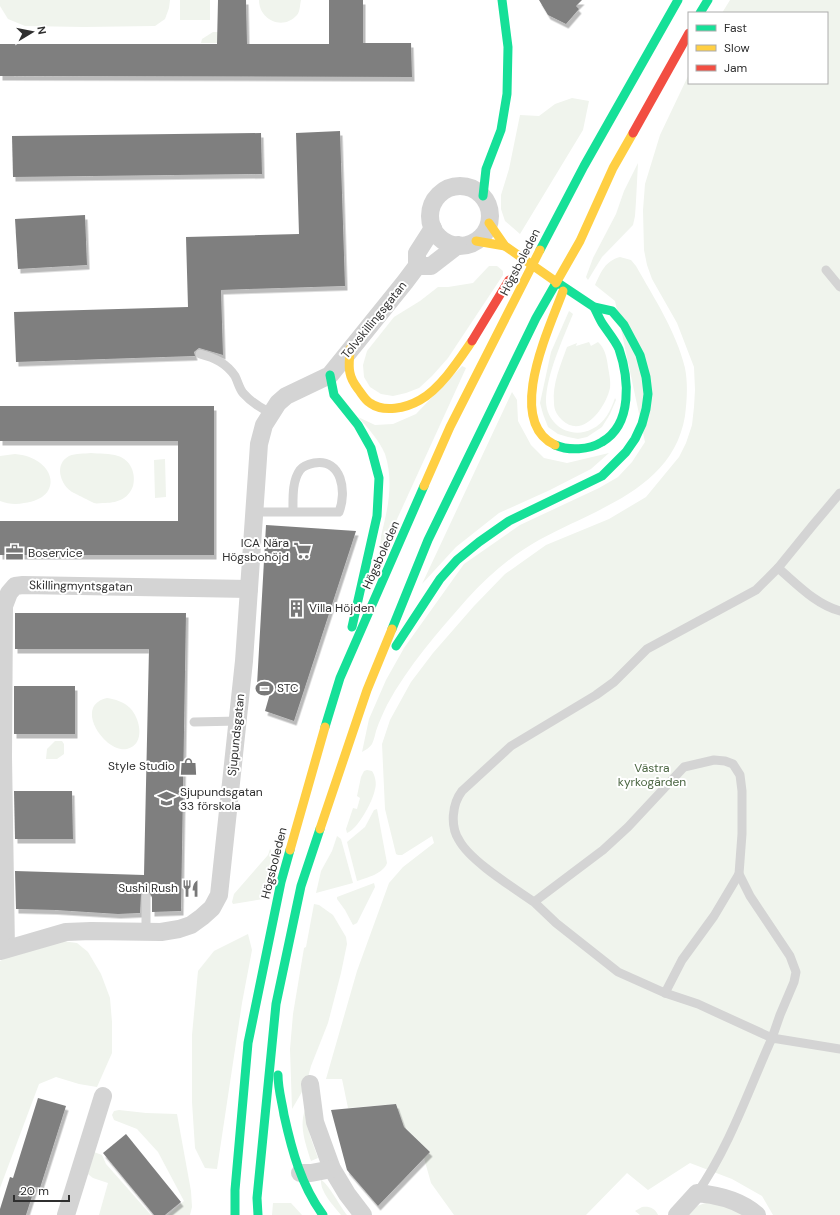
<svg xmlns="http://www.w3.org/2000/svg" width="840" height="1215" font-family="'DM Sans',sans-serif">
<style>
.green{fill:#f0f4ed}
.building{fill:#7f7f7f;filter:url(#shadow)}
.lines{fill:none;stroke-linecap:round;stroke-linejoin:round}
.lane{stroke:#d4d4d4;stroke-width:9}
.street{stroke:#d4d4d4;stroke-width:18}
.fast{stroke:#16e098;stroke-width:9}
.slow{stroke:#ffcf43;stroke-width:9}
.jam{stroke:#f24e42;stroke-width:9}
.labels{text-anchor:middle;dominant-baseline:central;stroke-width:4;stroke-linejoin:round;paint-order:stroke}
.street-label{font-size:12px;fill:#2f2f2f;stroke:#fff}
.poi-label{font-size:12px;fill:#2f2f2f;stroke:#fff;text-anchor:start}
.park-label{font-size:12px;fill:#4b6642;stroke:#fff}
</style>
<defs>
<filter id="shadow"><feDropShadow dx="2.5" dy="4.5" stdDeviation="0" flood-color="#0004"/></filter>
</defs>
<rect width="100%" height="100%" fill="#fff"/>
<g class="green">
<polygon points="0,0 170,0 169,8 165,19 155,26 84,27 25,26 8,19 0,6"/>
<rect x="180" y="0" width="30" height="20"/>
<path d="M259,0H301C300,4 300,12 297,15C283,31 259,20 259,0Z"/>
<polygon points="730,0 840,0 840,1215 773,1215 762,1196 732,1179 690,1163 648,1190 627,1173 586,1215 454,1215 431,1183 424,1158 430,1152 404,1127 396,1104 348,1108 342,1079 326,1079 357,971 389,883 403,867 434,843 432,836 402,855 398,855 396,854 385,809 382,744 390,720 411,682 433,653 474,606 505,574 546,545 609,519 646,497 679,457 686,443 692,425 694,407 695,390 694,367 677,323 652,279 647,265 644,250 643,210 645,184 660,135 689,74 689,83 827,83 827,13 722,13"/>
<polygon points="213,32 218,32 234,43 201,43 202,39"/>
<polygon points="572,98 589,101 583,130 520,234 505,221 501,209 501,195 509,169 520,115 539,116 555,104"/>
<polygon points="638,163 636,201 635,216 633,225 602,257 588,280 586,277 593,258 616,214 624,191"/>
<path d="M620,257L631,260L636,266C654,298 676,331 685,368C688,383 687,400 685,416C673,489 595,509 539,540C512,555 488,576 467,599C438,632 408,666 387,705C383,713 379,722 376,731C375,735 374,740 372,744C370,747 366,750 362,752L369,719L386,680L404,648L464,564L520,525L599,488L618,477L632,462L645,442L615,301L595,285C601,272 605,261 620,257Z"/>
<polygon points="489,266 497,266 503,271 503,275 448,358 432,376 419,388 406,393 393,396 381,394 370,387 364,377 363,365 367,351 394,317 420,301 438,287 448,287 473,283"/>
<path d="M569,311L573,314C563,339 546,375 546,402C547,425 571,440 592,429C605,423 611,410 615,398L616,400L610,414L602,427L587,437L578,439L568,437L558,434L548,427L543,414L540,403L551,352Z"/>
<path d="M589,342L591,346L598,342C605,348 607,358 608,367C609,373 611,381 610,388C606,407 583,440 562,420C557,415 554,410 554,403C552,384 561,364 567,347L577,343L576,346Z"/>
<path d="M462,366L466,368L382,552C378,541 383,530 385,519C390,498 392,475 385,454C379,440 368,428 358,417L375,425L393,424L416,414Z"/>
<polygon points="512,392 517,400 518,421 531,445 544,458 567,463 609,453 591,469 550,490 499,513 456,547 422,584"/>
<path d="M91,453C99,454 110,453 118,456C131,460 136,474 133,486C128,500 116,503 103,503C100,503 96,504 94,503C92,502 74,493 72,492C60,484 54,464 69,456C76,453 84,454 91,453Z"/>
<path d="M15,454C55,457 66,498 24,503C16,505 8,504 0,501V456Z"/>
<polygon points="165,459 166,497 155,498 154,460"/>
<path d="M107,698C115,699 124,702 130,708C140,718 146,744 127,749C106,754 72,706 107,698Z"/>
<polygon points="55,741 62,741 64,744 64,754 57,759 46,759 47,749"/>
<path d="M367,770L372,771C375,775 377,784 375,789C373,801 358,829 347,833L346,829L353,808L357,809L360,798L357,796L361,777L364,771Z"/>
<path d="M377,809L387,863C384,873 367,878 357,881L347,842L365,827L374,810Z"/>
<polygon points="337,836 341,839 353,883 316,893 321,871 332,851"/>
<path d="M270,849L271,850C271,866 270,884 263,899L233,904L232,902L234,894L268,855Z"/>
<polygon points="374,883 375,887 357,923 353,925 345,910 337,899 337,897"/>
<polygon points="314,904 319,905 333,915 346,937 347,944 341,973 328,1023 311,1066 306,1085 292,1109 290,1049 293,1014 304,948 306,947"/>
<polygon points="248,934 252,950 242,1003 217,1169 205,1168 195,1148 192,1102 192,1035 198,971 214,951"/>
<polygon points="62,941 77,943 88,952 101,974 110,998 112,1022 112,1053 97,1087 79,1084 56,1077 39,1084 0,1188 0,961 10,956"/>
<path d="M306,1108L310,1136L318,1158L311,1161C306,1145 298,1124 306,1108Z"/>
<polygon points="119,1110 146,1113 177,1114 191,1191 192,1207 190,1215 168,1215 184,1201 158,1152 137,1129 114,1120 112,1115 114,1111"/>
<polygon points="94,1152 102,1155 106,1164 151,1215 99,1215 108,1183 93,1178 88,1174"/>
<path d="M321,1180C328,1183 341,1208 347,1215H341C334,1206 320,1192 321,1180Z"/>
<polygon points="273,1203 291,1203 302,1215 272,1215"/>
<path d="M706,1203L718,1204L746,1215H687C692,1208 698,1205 706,1203Z"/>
<path d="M642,1207C649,1206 655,1208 658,1215H640L635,1211Z"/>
</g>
<g class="building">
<polygon points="218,0 246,0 247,44 329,44 329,0 363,0 363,43 411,43 412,77 0,76 0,44 217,44"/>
<polygon points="539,0 582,0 576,6 579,9 566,24 548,15"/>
<polygon points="340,131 345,286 221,290 223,355 199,348 194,352 195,356 16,362 14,312 188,307 186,237 299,234 296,133"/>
<polygon points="261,133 262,174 13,177 12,136"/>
<polygon points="85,215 87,265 18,269 15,219"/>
<polygon points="0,406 214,406 214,555 0,555 0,521 178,521 178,441 0,441"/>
<polygon points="266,525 356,531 294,721 265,711 271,690 257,685"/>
<polygon points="15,613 186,613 181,911 152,912 152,897 149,892 146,891 141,894 140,913 118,914 55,910 16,909 15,871 144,875 149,649 15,649"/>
<rect x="14" y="686" width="61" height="48"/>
<polygon points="14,791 72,791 73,839 15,839"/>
<polygon points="38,1098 66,1106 40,1188 35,1187 26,1215 0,1215 0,1209 10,1177 13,1178"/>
<polygon points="396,1104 404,1127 430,1152 378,1206 347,1170 331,1110"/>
<polygon points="126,1134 181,1202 165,1215 154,1215 103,1153"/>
</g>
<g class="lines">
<g class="lane">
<polyline points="826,270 840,287"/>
<path d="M200,354C215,358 226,363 235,376C238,382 239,388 243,393C251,402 260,408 271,413"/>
<path d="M840,493L813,525L778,568C797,584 815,604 840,611"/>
<path d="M254,512H339C347,492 342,458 314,463C309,464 303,466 300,470C292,481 293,498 293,512"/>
<polyline points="194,722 238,721"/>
<polyline points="146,897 146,932"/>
<path d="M534,902L556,923L618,972L665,993L698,1004L772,1038L780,1015L794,982L796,972L790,956L750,896L739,874L742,834V791L740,775L733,764L725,761L714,760L684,767L628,827L603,850L534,902C514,888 470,861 459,840C450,826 452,804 462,791L511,746L596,695L614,682L647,649L756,590L778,568"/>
<polyline points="665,993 682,960 714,916 739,874"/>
<path d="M697,1193C729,1148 749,1089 772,1038L840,1049"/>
</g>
<g class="street">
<circle cx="460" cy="216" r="30"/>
<polyline points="417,266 431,266 458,245"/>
<polyline points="6,949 3,757 4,606 9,593 15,586 23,585 249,589"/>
<polyline points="0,951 66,932 91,931 161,932 179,929 191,925 202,917 212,908 219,895 244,661 259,444 264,425 278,403 286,396 330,375 405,282 417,266 417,253 433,228"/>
<polyline points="310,1084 315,1122 332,1169 347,1194 363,1215"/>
<polyline points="300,1173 311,1173 332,1169"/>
<polyline points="66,1215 103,1096"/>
<path d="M677,1215L697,1193C719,1195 740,1200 757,1215"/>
</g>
<g class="fast">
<polyline points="700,13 708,0"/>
<polyline points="483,196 486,169 501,130 507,94 508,47 502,0"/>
<polyline points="540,250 584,166 678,0"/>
<polyline points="330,375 334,395 358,425 371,448 379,478 377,516 352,627"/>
<path d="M555,445C569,451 589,450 602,442C633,424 629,378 619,349C615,340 608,332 602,323C599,318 597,313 594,307"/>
<polyline points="392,629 428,540 536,318 556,283"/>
<polyline points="396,646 440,579 457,560 479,542 509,521 602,476 626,452 635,439 642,424 646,409 648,394 646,377 640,355 624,325 612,311 594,307 555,281"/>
<polyline points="325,727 340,678 424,486"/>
<path d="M278,1075C278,1089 282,1102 284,1115C292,1151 301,1185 323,1215"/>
<polyline points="235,1215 235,1190 248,1043 281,882 290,850"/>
<polyline points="258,1215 257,1198 276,1004 301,886 320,829"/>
</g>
<g class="slow">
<polyline points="489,223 505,246 555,281"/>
<polyline points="476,241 505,246"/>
<polyline points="556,283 580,241 613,168 633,133"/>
<path d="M350,349C350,357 348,366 350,373C351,379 355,385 358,389C362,394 365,400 370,403C384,413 406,408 420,400C441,388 459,360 472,341"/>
<path d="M555,445C504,421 550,327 563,291"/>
<polyline points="424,486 450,427 540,250"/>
<polyline points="320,829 367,690 392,629"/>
<polyline points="290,850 325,727"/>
</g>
<g class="jam">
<polyline points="633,133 689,33"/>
<polyline points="472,341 509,280"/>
</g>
</g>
<defs>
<symbol id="supermarket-bare" viewBox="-9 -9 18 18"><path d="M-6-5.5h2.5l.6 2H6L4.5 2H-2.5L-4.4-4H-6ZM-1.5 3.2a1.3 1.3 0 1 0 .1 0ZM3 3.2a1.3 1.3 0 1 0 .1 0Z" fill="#787878" stroke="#fff" stroke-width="2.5" paint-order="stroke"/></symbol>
<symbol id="office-bare" viewBox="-9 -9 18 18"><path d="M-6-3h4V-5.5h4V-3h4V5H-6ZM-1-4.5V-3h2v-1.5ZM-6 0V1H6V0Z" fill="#787878" stroke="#fff" stroke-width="2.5" paint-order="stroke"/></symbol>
<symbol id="building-bare" viewBox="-9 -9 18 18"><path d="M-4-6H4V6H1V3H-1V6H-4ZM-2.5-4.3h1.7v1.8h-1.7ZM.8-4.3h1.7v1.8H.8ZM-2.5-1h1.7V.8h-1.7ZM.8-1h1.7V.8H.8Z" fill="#787878" stroke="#fff" stroke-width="2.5" paint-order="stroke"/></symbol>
<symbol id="stadium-bare" viewBox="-9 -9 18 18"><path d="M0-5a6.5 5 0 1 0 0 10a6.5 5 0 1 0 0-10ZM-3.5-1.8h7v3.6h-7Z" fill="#787878" stroke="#fff" stroke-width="2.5" paint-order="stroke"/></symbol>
<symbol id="shop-bare" viewBox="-9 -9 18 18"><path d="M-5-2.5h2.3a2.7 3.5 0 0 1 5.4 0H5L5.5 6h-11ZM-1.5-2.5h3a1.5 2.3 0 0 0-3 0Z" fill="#787878" stroke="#fff" stroke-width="2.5" paint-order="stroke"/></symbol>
<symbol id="school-bare" viewBox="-9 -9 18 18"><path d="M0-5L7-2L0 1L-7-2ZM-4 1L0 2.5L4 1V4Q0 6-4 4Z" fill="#787878" stroke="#fff" stroke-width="2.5" paint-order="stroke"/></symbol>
<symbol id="restaurant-bare" viewBox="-9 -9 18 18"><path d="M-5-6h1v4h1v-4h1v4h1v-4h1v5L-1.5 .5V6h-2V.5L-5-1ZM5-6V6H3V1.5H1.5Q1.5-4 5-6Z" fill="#787878" stroke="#fff" stroke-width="2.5" paint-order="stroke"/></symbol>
</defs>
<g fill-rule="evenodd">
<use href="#supermarket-bare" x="290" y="538" width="25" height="25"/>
<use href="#office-bare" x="2" y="540" width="25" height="25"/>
<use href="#building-bare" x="284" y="596" width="25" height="25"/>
<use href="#stadium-bare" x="252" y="676" width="25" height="25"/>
<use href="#shop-bare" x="176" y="754" width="25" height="25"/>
<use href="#school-bare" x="154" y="786" width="25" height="25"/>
<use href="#restaurant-bare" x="178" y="876" width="25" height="25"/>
</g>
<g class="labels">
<g class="street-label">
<text transform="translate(520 262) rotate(-63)">Högsboleden</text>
<text transform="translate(374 320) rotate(-51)">Tolvskillingsgatan</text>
<text transform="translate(381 555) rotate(-66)">Högsboleden</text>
<text transform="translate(81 586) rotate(1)">Skillingmyntsgatan</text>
<text transform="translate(236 735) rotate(-84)">Sjupundsgatan</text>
<text transform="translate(274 863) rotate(-76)">Högsboleden</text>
</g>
<g class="poi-label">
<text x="289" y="543" text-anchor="end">ICA Nära<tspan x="289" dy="14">Högsbohöjd</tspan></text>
<text x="28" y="553">Boservice</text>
<text x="309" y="608">Villa Höjden</text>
<text x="277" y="688">STC</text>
<text x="175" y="766" text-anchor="end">Style Studio</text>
<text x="180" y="792">Sjupundsgatan<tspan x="180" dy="14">33 förskola</tspan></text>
<text x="178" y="888" text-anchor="end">Sushi Rush</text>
</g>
<g class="park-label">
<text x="652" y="768">Västra<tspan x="652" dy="14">kyrkogården</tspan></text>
</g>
</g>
<rect x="688" y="12" width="140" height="72" fill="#ffffff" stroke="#acacac"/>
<rect x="696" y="25" width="20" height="6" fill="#16e098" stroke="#acacac"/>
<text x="724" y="32" font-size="12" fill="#2f2f2f">Fast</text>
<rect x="696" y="45" width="20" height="6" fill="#ffcf43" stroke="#acacac"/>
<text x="724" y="52" font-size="12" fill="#2f2f2f">Slow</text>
<rect x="696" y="65" width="20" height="6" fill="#f24e42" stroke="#acacac"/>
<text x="724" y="72" font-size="12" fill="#2f2f2f">Jam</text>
<g transform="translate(32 32) rotate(80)" stroke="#ffffff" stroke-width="3" paint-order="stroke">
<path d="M0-3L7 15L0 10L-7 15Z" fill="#2f2f2f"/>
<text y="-6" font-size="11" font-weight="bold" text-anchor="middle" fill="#2f2f2f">N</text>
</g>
<path d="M14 1195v6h55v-6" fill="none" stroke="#2f2f2f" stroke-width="2"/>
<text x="20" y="1195" font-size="12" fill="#2f2f2f" stroke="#ffffff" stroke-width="3" paint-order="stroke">20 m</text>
</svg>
